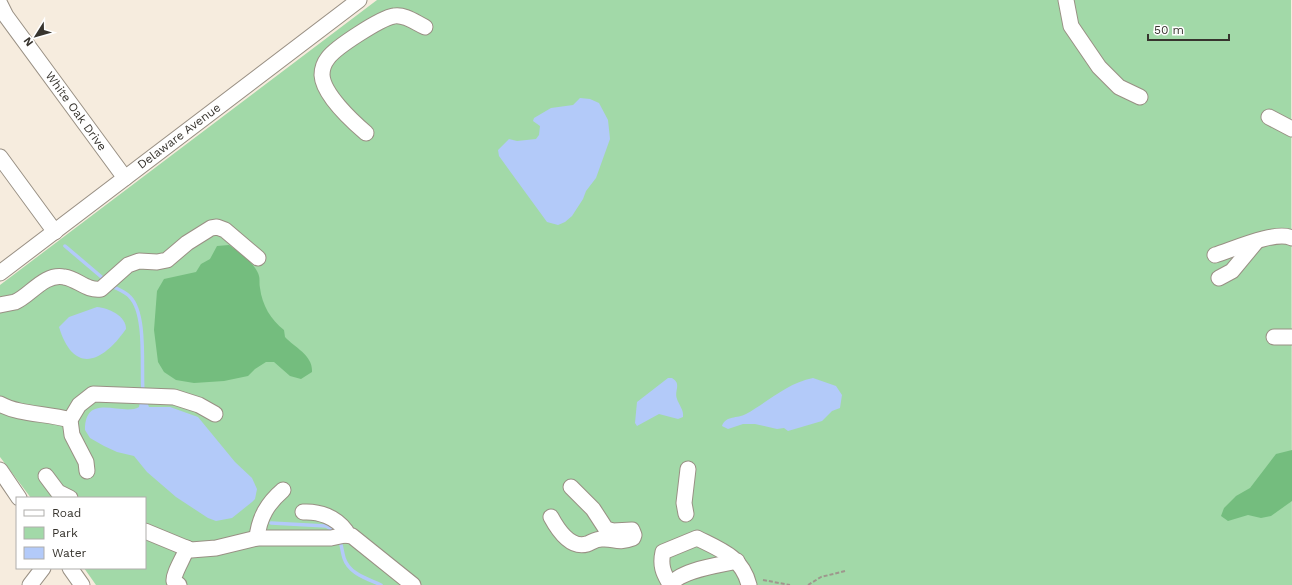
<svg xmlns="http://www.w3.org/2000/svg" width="1292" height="585" font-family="'Work Sans',sans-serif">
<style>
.green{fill:#a2d9a8}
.forest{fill:#74bd7e}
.water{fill:#b3caf9}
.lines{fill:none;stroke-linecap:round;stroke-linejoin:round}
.stream{stroke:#b3caf9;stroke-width:3.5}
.minor-casing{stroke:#999084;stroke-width:17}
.path{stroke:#9e978d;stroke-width:2;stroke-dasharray:4 2;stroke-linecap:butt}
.minor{stroke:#fff;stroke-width:15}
.labels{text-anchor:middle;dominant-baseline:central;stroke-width:3;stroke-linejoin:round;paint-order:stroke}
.street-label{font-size:12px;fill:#37342e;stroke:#fff}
</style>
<rect width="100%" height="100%" fill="#f6ecde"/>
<polygon class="green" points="377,0 1291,0 1292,585 96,585 84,568 145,568 145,498 31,498 0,457 0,285"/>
<g class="forest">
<path d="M229,245C238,251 257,265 259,276C260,279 259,284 260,288C262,305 271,320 284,330L285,337C295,348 313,355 312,372L301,379L290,376L274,362H266L255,369L248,376L224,381L194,383L176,380L164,372L158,362L154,330L157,291L164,279L196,272L201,264L210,259L217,246Z"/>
<polygon points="1292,450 1292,501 1271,516 1261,518 1248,515 1228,521 1221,516 1224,508 1236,496 1250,488 1276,454"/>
</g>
<g class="water">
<polygon points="580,98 590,99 599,103 608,120 610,139 596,178 586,191 583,199 572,216 565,222 558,225 547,222 499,156 498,150 509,139 517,141 536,139 539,135 540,126 533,121 534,118 551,108 573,105"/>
<path d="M97,307C109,308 126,316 126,329C103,362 74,376 59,327L69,317Z"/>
<path d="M668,378H672C682,384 674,390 677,399C679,405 684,410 683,417L678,419L659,414L637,426L635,423L637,402Z"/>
<path d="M813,378L836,386L842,395L840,408L832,411L822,421L788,431L784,428L777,429L755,424H743L728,429L722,426C726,415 737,419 746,414C768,402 787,383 813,378Z"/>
<path d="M140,401L147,402L149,407H170L198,417L235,462L252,478L257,489L255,499L252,502L232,518L216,521L208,518L176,497L147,472L134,456L117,452L104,446L90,438L85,430C85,391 123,417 139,407Z"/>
</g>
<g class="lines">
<g class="stream">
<polyline points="65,246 105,280"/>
<path d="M112,286C117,289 126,292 130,297C147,314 141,369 143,392"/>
<polyline points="271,523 326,526 336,532"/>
<path d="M339,539C342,545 342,552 344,558C349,574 368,579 381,585"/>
</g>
<defs>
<g id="minor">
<polyline points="1066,0 1071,26 1099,67 1119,87 1140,97"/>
<polyline points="0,4 6,16 125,178"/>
<polyline points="1269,117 1292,129"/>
<path d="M366,133C352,121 323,94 322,75C322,69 324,63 328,58C336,47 381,18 394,16C405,14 416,23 425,27"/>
<polyline points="0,157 55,232"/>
<path d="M1215,255C1234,249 1276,230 1292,238"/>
<polyline points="0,273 359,0"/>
<polyline points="1219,278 1232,271 1256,242"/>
<path d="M0,305C5,304 10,303 15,302C30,296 44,273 64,277C78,279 86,291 101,289L128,265L139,261L157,262L167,260L187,243L211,228L217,227L225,230L258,258"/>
<polyline points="1274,337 1292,337"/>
<path d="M0,404C20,415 47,413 70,420"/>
<polyline points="0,470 19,498"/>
<polyline points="87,471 86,462 72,435 70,420 79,405 93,394 174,397 199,405 215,414"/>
<polyline points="46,476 58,492 70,498"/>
<path d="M303,512C319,511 336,517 346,531L345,535"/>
<polyline points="686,514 684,503 688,469"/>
<path d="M551,517C558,530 570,549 587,544C592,542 596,539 602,539C615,538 617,544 633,538L634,535L632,530L613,531L606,529L593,509L571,487"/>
<polyline points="145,531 191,550 216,548 257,538 331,538 345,535 352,536 413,585"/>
<path d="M257,538C259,517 268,503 283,490"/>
<polyline points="70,568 82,585"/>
<path d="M670,584C663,573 660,565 663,552L697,538C721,550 742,557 749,585"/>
<polyline points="30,585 43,568"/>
<path d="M179,585L174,581C173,574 184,557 187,548"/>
<path d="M671,585C679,570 720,565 737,561"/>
</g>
</defs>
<use href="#minor" class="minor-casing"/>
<g class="path">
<polyline points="763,580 790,585"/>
<polyline points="808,585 821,577 845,571"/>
</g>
<use href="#minor" class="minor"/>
</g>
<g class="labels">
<g class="street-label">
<text transform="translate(76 111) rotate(54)">White Oak Drive</text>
<text transform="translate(179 136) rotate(-37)">Delaware Avenue</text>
</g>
</g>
<rect x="16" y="497" width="130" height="72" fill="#ffffff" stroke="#afaeab"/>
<rect x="24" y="510" width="20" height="6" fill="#ffffff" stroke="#afaeab"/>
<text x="52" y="517" font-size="12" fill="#37342e">Road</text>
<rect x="24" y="527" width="20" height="12" fill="#a2d9a8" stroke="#afaeab"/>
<text x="52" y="537" font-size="12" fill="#37342e">Park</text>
<rect x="24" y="547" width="20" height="12" fill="#b3caf9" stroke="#afaeab"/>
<text x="52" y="557" font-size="12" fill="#37342e">Water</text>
<g transform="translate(36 36) rotate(233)" stroke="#ffffff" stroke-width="3" paint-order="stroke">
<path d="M0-3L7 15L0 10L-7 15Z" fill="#37342e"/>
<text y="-6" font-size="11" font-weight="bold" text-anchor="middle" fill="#37342e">N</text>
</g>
<path d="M1148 34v6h81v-6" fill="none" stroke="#37342e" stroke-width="2"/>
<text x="1154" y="34" font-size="12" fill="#37342e" stroke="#ffffff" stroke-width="3" paint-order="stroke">50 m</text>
</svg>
